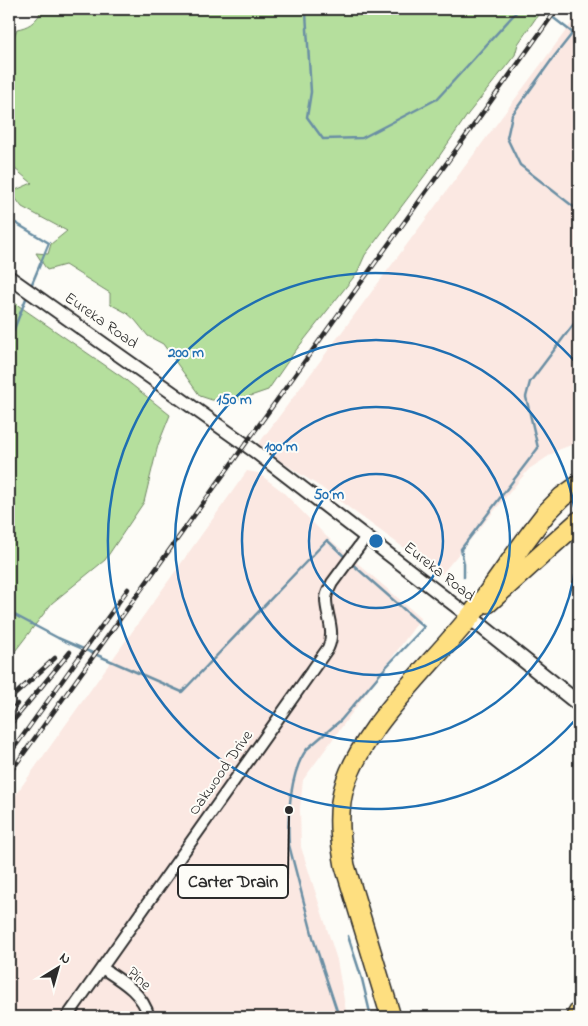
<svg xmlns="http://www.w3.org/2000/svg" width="588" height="1026" font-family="'Indie Flower',sans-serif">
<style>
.built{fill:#fbe8e2}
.green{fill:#b5df9d;stroke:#708564}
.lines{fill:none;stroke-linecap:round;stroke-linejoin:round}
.stream{stroke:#6b8fa4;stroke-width:2.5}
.minor-casing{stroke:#2b2b2b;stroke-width:14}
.tertiary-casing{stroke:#2b2b2b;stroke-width:16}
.secondary-casing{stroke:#2b2b2b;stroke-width:18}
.motorway-casing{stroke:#2b2b2b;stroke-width:22}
.minor{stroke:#fdfcf7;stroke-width:10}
.tertiary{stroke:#fdfcf7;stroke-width:12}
.secondary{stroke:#fdfcf7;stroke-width:14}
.motorway{stroke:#fedf80;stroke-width:19}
.rail-casing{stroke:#2b2b2b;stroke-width:4.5}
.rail{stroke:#fdfcf7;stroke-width:2.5;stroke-dasharray:8;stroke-linecap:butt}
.ring{fill:none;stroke:#1f6fb2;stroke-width:2.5}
.labels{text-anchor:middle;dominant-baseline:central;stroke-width:4;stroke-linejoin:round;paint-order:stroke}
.street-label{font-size:16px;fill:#2b2b2b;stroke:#fdfcf7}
.centre{fill:#1f6fb2;stroke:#fdfcf7;stroke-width:2.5}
.ring-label{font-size:15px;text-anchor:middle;font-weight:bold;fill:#1f6fb2;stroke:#fdfcf7;stroke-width:4;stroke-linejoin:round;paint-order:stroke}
.leader{fill:none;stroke:#2b2b2b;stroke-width:2}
.callout-dot{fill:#2b2b2b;stroke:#fdfcf7;stroke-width:2}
.callout{fill:#fdfcf7;stroke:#2b2b2b;stroke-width:2}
.callout-label{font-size:18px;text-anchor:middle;font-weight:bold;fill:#2b2b2b}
</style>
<rect width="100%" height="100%" fill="#fdfcf7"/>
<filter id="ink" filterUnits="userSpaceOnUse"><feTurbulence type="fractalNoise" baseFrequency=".02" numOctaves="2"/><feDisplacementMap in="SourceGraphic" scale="10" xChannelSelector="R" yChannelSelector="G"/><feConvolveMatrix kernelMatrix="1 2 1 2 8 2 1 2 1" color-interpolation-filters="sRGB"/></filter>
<g filter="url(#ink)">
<g class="built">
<polygon points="579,13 579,442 558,450 529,469 441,575 322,488 257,446"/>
<polygon points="247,471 258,473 282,491 326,536 421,618 303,780 300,808 301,847 337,960 347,1017 9,1017 9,804"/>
</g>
<g class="green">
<path d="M37,9H542L518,44L515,55L468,114L438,158L365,255L357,273L293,354L268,390L239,400H212L200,396L163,344L148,336L135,320L127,313L110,304V293L65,265L47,270L36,253L48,254L51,244L67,231L22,207L11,192L32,183L9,164V50L17,29C28,27 34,23 40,14Z"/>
<polygon points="9,299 122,377 170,415 158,445 144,502 105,560 52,603 9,659"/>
</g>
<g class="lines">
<g class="stream">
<polyline points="301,9 306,13 311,92 307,117 323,139 362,138 437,99 519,9"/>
<polyline points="542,9 573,33"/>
<polyline points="579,25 553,58 512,115 507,138 520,165 579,211"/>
<polyline points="9,219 49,243 31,286"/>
<polyline points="9,342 27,296"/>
<polyline points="464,577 464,564 461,549 538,448 526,397 530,382 579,317"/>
<polyline points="9,612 58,638 182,692 327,540 347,559"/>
<polyline points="348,936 362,979 371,1017"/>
<path d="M339,1017L314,941L289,845C287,818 290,771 307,749L341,720L386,667L424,627L351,563"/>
</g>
<defs>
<g id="minor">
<path d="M102,968C122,981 143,993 149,1017"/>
<path d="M67,1017L328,648C336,631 326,616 326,599C326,593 330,588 332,583L366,537"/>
</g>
<polyline id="tertiary" points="9,277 253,450 470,617"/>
<polyline id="secondary" points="470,617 579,704"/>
<g id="motorway">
<polyline points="488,603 579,521"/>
<path d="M391,1017L345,866C341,844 338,824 341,802C349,739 430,667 469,618C497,583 520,545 548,511L562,497L579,485"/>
<polyline points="576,1017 579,1012"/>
</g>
</defs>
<use href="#minor" class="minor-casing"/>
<use href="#tertiary" class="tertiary-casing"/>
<use href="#secondary" class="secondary-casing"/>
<use href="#motorway" class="motorway-casing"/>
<use href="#minor" class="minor"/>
<use href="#tertiary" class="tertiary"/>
<use href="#secondary" class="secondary"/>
<use href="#motorway" class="motorway"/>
<defs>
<g id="rail">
<polyline points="9,700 55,658"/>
<polyline points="9,713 17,704"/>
<polyline points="9,726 70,652"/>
<polyline points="9,755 128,589"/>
<polyline points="9,774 557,9"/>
</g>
</defs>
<use href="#rail" class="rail-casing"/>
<use href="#rail" class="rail"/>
</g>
</g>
<g class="ring">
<circle cx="376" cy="541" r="67"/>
<circle cx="376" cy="541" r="134"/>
<circle cx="376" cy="541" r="201"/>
<path d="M578 717A268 268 0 1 1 578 365"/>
</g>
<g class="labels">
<g class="street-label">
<text transform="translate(101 321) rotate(35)">Eureka Road</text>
<text transform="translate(439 572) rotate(38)">Eureka Road</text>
<text transform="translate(221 773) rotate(-55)">Oakwood Drive</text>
<text transform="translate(139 979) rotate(43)">Pine</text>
</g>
</g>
<circle cx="376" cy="541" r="8" class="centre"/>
<g class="ring-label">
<text x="186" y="357">200 m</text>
<text x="234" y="404">150 m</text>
<text x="281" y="451">100 m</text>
<text x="329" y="499">50 m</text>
</g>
<path class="leader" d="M289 810L288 881"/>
<circle class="callout-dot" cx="289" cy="810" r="5"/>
<rect class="callout" x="178" y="865" width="110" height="33" rx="5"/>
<g class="callout-label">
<text x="233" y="887">Carter Drain</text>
</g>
<rect width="588" height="1026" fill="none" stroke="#fdfcf7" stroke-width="30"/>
<rect x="15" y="15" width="558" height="996" fill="none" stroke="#2b2b2b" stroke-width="2" filter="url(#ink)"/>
<g transform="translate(58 968) rotate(37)" stroke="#fdfcf7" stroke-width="4" paint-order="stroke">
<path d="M0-4L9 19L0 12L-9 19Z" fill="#2b2b2b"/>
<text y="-8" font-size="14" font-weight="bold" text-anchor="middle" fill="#2b2b2b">N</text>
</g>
</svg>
